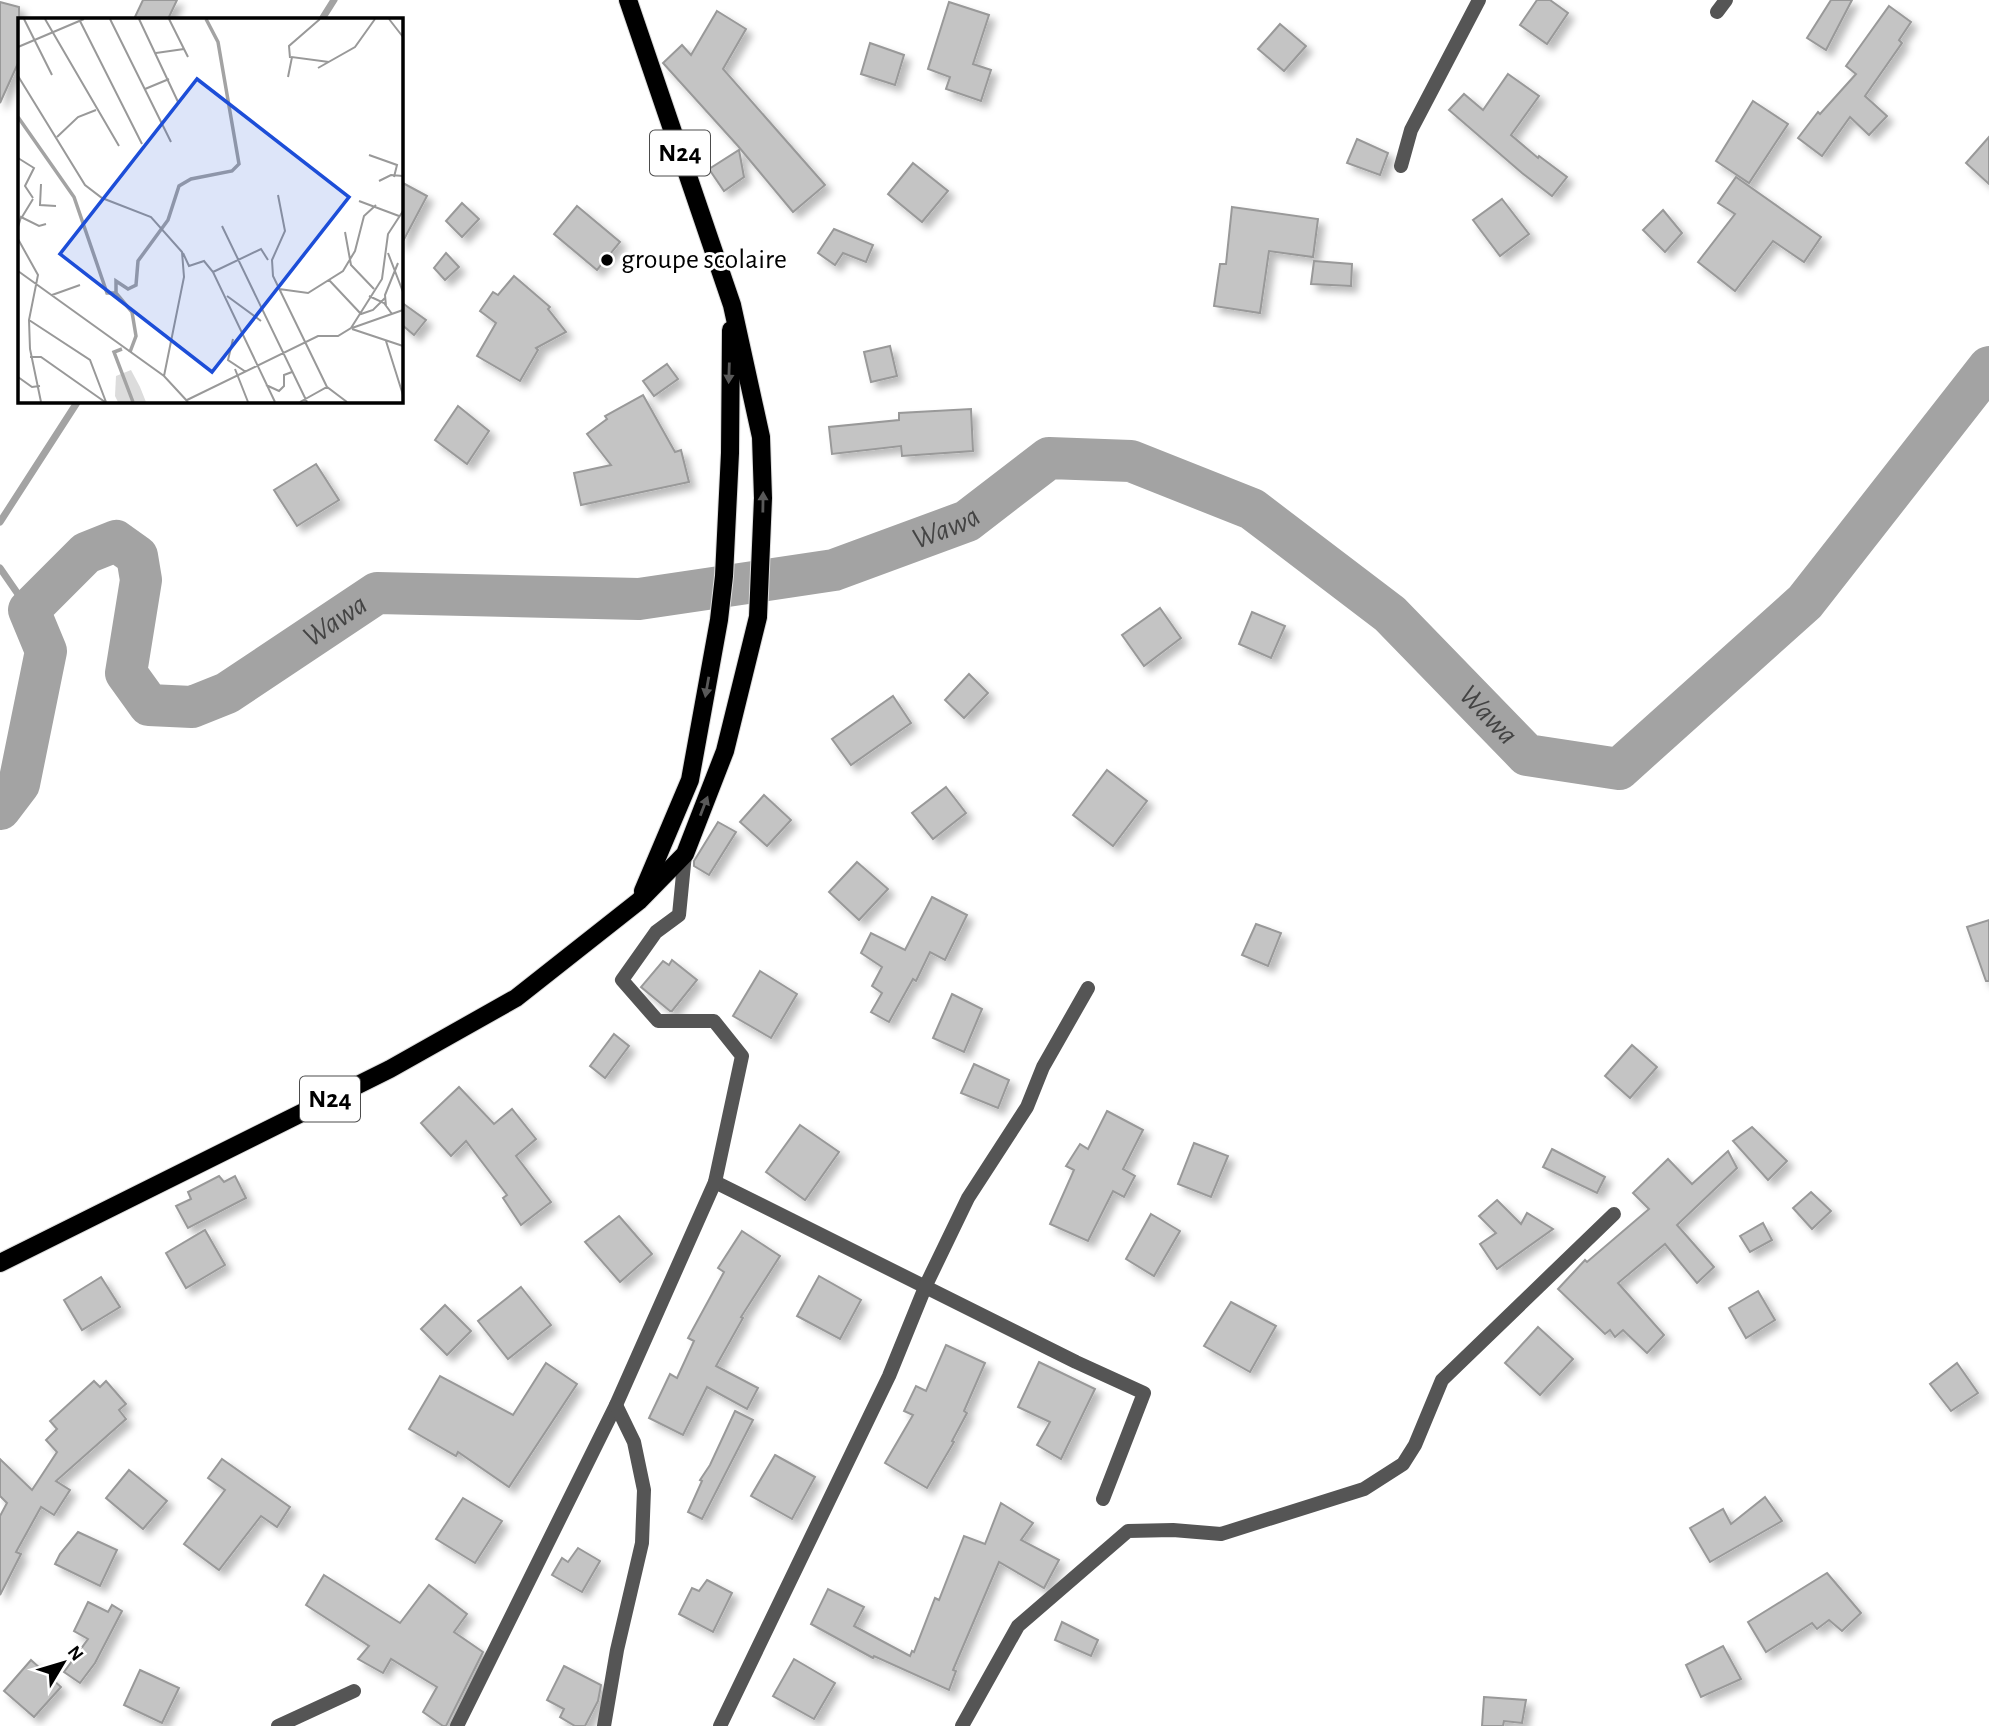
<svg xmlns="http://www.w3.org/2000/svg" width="1989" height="1726" font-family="'Alegreya Sans',sans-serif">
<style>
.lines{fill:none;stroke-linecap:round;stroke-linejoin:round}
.stream{stroke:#a3a3a3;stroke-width:7}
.river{stroke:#a3a3a3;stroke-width:42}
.building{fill:#c4c4c4;stroke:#999;stroke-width:2;filter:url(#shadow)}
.primary-casing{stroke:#dbdbdb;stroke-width:20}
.street{stroke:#555;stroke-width:14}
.primary{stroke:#000;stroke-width:18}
.oneway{fill:#595959}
.poi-dot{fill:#000;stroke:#fff;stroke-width:2.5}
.labels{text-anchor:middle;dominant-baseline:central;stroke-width:6;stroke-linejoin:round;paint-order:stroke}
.shield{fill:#fff;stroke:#4c4c4c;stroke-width:2}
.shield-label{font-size:26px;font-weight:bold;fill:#000}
.poi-label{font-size:28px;fill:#000;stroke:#fff;text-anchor:start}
.water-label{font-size:30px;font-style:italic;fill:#444;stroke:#fff}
.inset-river{fill:none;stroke:#a3a3a3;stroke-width:3.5}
.inset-road{fill:none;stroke:#999;stroke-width:2}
.view{fill:#1d4ed8;fill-opacity:0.15;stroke:#1d4ed8;stroke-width:3.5}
.inset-edge{fill:none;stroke:#000;stroke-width:3.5}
</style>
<defs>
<filter id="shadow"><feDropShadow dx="6" dy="6" stdDeviation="3.5" flood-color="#0004"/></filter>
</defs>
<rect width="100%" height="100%" fill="#fff"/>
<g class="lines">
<g class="stream">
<polyline points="322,19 334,0"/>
<polyline points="0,522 78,401"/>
<polyline points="0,568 29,610"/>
</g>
<path class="river" id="s1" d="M0,809L19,784L46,651L29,610L86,553L116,541L137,556L141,580L126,673L149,705L192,707L227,693L377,593L639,599L834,570L967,521L1049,458L1131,461L1252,509L1390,614L1527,755L1619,769L1805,602L1989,367"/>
</g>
<g class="building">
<polygon points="143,0 177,0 168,19 134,19"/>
<polygon points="1537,0 1550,0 1568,13 1547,44 1520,25"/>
<polygon points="1831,0 1852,0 1826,50 1807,38"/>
<polygon points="0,2 19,7 19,61 0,103"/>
<polygon points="949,2 989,15 973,64 991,70 981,101 946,89 950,77 928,69"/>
<polygon points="1889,6 1911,22 1899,40 1902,43 1865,96 1887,116 1869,135 1850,117 1822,156 1798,138 1818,112 1820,114 1856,74 1846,66"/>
<polygon points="717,11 746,29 723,69 825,185 793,212 738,146 663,63 682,45 691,55"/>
<polygon points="1280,24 1306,46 1284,71 1258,49"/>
<polygon points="870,43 904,55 895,85 861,74"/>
<polygon points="1508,74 1539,96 1511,135 1538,158 1539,156 1567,177 1552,196 1522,173 1449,110 1464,94 1483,110"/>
<polygon points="1753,101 1788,124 1749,183 1716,161"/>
<polygon points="1989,137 1989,184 1966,163"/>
<polygon points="1357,139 1388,153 1380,175 1347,163"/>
<polygon points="739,150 744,177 724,191 709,169"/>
<polygon points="913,163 948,191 922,222 888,194"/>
<polygon points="1736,177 1821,237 1804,262 1773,241 1735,291 1698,262 1735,214 1718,203"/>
<polygon points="401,182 427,196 401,245"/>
<polygon points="1502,199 1529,234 1500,256 1473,220"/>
<polygon points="462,203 479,219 462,237 446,221"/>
<polygon points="577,206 620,242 597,270 554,234"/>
<polygon points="1232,207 1318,219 1313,257 1269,251 1260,313 1214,306 1220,264 1226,264"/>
<polygon points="1663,210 1682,233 1665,252 1643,230"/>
<polygon points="834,229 873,245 866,262 843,253 835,265 818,253"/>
<polygon points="446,253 459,267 445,280 434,268"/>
<polygon points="1314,261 1352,264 1351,286 1311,284"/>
<polygon points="514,276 550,307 548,309 566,332 536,348 538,350 520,381 477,356 496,323 480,311 493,292 498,295"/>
<polygon points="401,302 426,320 414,335 401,324"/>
<polygon points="890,346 897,376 871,382 864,352"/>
<polygon points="667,364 678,379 654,396 643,381"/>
<polygon points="643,395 675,452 681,450 689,482 581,505 574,473 611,465 587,434 607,419 605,416"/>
<polygon points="458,406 489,431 467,464 435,440"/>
<polygon points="971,409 973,451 902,456 901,446 832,454 829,427 899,420 899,413"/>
<polygon points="316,464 339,500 297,526 274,490"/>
<polygon points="1160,608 1181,638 1144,666 1122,635"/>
<polygon points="1252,612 1285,626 1271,658 1239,644"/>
<polygon points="969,674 988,693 964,718 945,700"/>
<polygon points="893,696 911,723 851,765 832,739"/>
<polygon points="1107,770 1147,801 1113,846 1073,815"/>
<polygon points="946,787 966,813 933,839 912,813"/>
<polygon points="764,795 791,820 767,846 740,822"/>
<polygon points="718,822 736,832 709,875 694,866 694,861"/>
<polygon points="857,862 888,889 859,920 829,892"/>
<polygon points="932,897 967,915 945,960 930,952 916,981 913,979 889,1022 871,1012 882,993 872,986 882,967 861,953 871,933 905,950"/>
<polygon points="1989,920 1989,981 1986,981 1967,927"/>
<polygon points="1256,924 1281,933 1268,966 1242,955"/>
<polygon points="672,960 697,980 672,1011 670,1011 641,987 663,961 669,965"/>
<polygon points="760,971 797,994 771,1038 733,1016"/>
<polygon points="952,994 982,1009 964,1052 933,1038"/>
<polygon points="614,1034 629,1046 605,1078 590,1066"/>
<polygon points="1632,1045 1657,1067 1630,1098 1605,1076"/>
<polygon points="974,1064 1009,1080 998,1108 961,1093"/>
<polygon points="459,1087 494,1124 512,1109 536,1139 516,1156 551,1202 521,1225 503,1198 507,1195 466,1141 451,1156 421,1123"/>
<polygon points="1107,1111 1143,1130 1123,1169 1135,1176 1124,1197 1113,1191 1088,1241 1050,1224 1074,1170 1066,1166 1080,1144 1088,1149"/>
<polygon points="800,1125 839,1152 805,1200 766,1172"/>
<polygon points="1752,1127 1787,1161 1768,1180 1733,1141"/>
<polygon points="1194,1143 1228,1156 1211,1197 1178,1184"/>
<polygon points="1552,1149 1605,1177 1597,1193 1543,1167"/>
<polygon points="1728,1151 1737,1168 1677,1225 1714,1267 1697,1283 1665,1244 1618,1283 1664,1335 1647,1353 1623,1330 1615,1337 1610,1330 1605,1334 1558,1289 1585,1260 1587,1262 1649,1209 1633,1193 1668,1159 1692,1184"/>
<polygon points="219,1176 224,1182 235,1176 246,1198 188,1228 176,1206 191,1199 188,1192"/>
<polygon points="1811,1192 1831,1211 1812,1229 1793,1208"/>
<polygon points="1497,1200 1521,1224 1527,1213 1553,1229 1497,1269 1480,1244 1496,1233 1479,1216"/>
<polygon points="1151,1214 1180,1231 1154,1276 1126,1259"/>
<polygon points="619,1216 652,1254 620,1282 585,1242"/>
<polygon points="1763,1223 1772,1240 1750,1252 1740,1236"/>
<polygon points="205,1230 225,1265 186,1288 166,1253"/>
<polygon points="742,1231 780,1256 741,1317 743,1318 716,1366 758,1388 747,1409 707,1387 683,1435 649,1418 670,1374 677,1378 694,1341 688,1338 724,1272 718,1268"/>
<polygon points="819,1276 861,1300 840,1339 797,1316"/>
<polygon points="101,1277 120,1307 82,1330 64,1300"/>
<polygon points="521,1287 551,1325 508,1359 478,1321"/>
<polygon points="1758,1291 1775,1320 1746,1338 1729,1308"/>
<polygon points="1231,1302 1276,1326 1250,1372 1204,1346"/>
<polygon points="445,1305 471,1331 447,1355 421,1329"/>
<polygon points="1538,1327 1573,1359 1540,1395 1505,1363"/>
<polygon points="946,1345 985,1363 964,1411 967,1413 952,1441 954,1442 927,1488 885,1463 913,1415 904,1411 916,1386 926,1391"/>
<polygon points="1039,1362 1095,1389 1061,1459 1037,1445 1050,1422 1018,1407"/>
<polygon points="546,1363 577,1384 509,1487 458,1452 456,1456 409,1429 440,1376 513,1415"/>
<polygon points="1957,1363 1978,1393 1951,1411 1930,1384"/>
<polygon points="94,1381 100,1387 106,1381 126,1404 119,1410 126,1419 56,1481 70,1490 54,1515 41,1507 16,1552 21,1554 0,1595 0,1516 7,1503 0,1496 0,1459 32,1490 57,1452 46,1440 57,1429 50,1421"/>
<polygon points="735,1411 753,1420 702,1519 688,1512 702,1481 700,1480 710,1465"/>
<polygon points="775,1455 815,1477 792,1519 751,1496"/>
<polygon points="222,1459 290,1507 277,1527 261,1516 219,1570 184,1544 225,1490 208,1478"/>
<polygon points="129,1470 167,1501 143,1529 106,1498"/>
<polygon points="1765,1497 1782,1521 1710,1562 1690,1528 1723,1509 1731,1524"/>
<polygon points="463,1498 502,1521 475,1563 436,1539"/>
<polygon points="1001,1503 1033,1523 1021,1540 1059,1560 1044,1588 999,1562 953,1670 956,1671 949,1690 874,1656 873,1658 811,1624 828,1589 864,1607 854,1626 910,1656 912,1651 914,1652 935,1598 939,1600 964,1536 985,1544"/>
<polygon points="78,1532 117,1550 100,1586 55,1564 60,1554"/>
<polygon points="578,1548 600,1561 582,1592 552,1575 562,1558 568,1562"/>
<polygon points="1827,1573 1861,1613 1842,1631 1829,1620 1817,1629 1812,1623 1766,1652 1748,1622"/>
<polygon points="324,1575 400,1623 429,1585 467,1614 454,1632 483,1652 446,1726 443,1726 423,1712 437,1687 391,1659 383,1673 358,1659 369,1646 306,1605"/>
<polygon points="707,1580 732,1593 713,1632 679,1614 692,1588 699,1591"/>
<polygon points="88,1602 108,1612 112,1605 122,1611 95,1663 80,1683 64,1672 88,1639 74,1631"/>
<polygon points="1062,1622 1098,1640 1091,1656 1055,1640"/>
<polygon points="1723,1646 1741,1679 1701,1697 1686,1665"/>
<polygon points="794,1659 835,1683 814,1719 773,1696"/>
<polygon points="31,1660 61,1687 34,1717 4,1691"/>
<polygon points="564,1666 601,1685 598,1701 585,1726 575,1726 560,1717 564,1709 547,1700"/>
<polygon points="140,1670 179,1688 162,1723 124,1705"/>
<polygon points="1484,1697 1526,1700 1522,1723 1504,1721 1503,1726 1482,1726"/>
</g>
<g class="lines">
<defs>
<g id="primary">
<polyline points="643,891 690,780 719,620 724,576 730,453 731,330"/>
<polyline points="0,1263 390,1069 516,998 639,901 685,854 725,751 758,617 763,498 761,437 732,305 628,0"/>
</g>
</defs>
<use href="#primary" class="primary-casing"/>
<g class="street">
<polyline points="1717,12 1726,0"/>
<polyline points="1401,166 1411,130 1479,0"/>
<polyline points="715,1182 1076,1362 1144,1393 1103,1499"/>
<polyline points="278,1726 354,1691"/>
<polyline points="457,1726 616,1405 715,1182 742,1056 714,1021 658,1021 622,980 656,932 679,915 685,854"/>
<polyline points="604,1726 617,1650 642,1543 644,1490 634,1442 616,1405"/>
<polyline points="720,1726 889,1376 926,1285 968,1198 1027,1107 1043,1067 1088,988"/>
<polyline points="962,1726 1018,1626 1128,1531 1173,1530 1221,1534 1364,1489 1403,1464 1415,1445 1442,1380 1614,1214"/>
</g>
<use href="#primary" class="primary"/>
</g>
<defs><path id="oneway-solid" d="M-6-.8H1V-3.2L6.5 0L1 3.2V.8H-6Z" transform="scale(1.75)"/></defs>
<g class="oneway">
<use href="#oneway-solid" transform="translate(729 373) rotate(92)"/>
<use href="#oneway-solid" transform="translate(763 502) rotate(-89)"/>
<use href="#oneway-solid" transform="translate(707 687) rotate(100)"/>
<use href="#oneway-solid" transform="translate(704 806) rotate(-69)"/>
</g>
<circle class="poi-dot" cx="607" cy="260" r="7"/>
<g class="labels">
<g class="shield">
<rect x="650" y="130.5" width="60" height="45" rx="5"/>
<rect x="300" y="1076.5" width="60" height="45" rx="5"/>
</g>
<g class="shield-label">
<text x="680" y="153">N24</text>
<text x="330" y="1099">N24</text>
</g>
<g class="poi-label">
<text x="621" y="260">groupe scolaire</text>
</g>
<g class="water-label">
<text stroke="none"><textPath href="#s1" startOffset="1348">Wawa</textPath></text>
<text stroke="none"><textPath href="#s1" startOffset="719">Wawa</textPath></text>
<text stroke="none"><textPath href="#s1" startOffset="2000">Wawa</textPath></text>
</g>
</g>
<g transform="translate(18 18)">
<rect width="385" height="385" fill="#fff"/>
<path d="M113,352L122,369L128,384H100L97,378L98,358Z" fill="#dcdcdc"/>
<path class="inset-river" d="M0,99L56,179L89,275H98M104,331L96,334L115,384M112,334L118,318L114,294L98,275V263L110,271L118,267L120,243L150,202L161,168L173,161L214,153L221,146L200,24L188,1"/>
<path class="inset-road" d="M6,1L34,57M27,1L101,128M92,1L153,124M121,1L161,86M151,1L170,39M371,1L385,19M62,3L124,126M0,29L66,1M138,35L166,31M272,40L271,28L302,1M300,50L337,29L357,1M0,58L67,167L84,180L133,199L164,234L166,259L146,358M270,59L274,39L311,44M127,71L151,61M39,119L60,99L78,92M351,137L379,147L376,159M0,140L16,150L7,168L15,180M361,163L373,157L385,158M23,166L22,187L38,188M260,177L267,213L254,242L255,258L309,369M341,183L381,198M4,199L15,181M204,208L289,384M0,209L3,199L21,208L28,206M327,214L333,247L356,271M0,221L20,257L11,302L12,331L23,384M165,235L171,248L186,243L195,254L257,384M370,235L385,274M0,253L146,358L170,384M195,254L243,231L250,242M311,262L343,296L355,292L367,280M261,271L290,275L325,253L337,233L346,198L358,187M34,277L62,267M209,278L243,303M351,278L366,285L374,296M368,288L367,277L380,245M11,302L72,342L88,384M334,310L385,292M334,311L385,328M215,321L210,342L228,354M368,323L385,377M12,339H23L87,384M217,351L230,384M0,359L14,369L22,368M248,367L261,373L266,368V357L274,354M169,382L300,318H320L333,310L364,261L370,216L385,193M282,384L309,369L329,384"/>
<path class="view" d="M179,61L331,179L194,354L42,236Z"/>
<rect width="385" height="385" class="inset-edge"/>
</g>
<g transform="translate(63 1663) rotate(52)" stroke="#ffffff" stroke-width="5" paint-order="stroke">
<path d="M0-5L12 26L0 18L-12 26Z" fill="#000000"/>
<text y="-10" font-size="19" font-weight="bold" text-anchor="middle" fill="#000000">N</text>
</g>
</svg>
